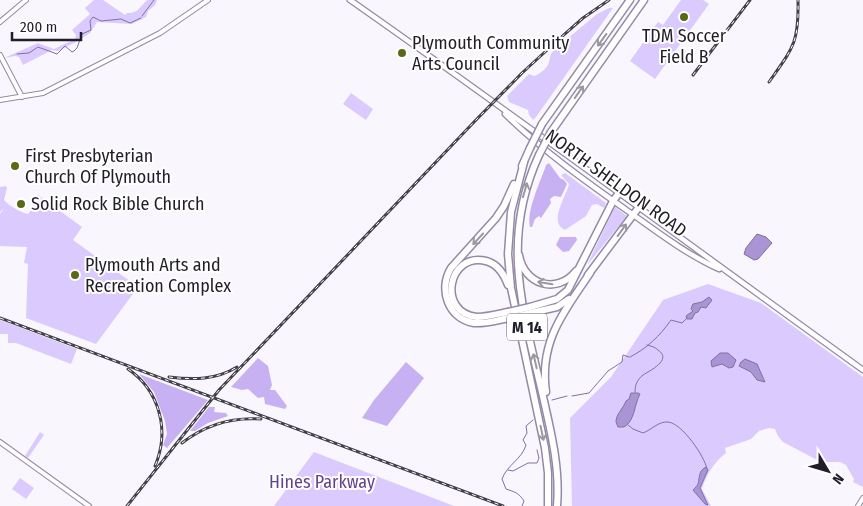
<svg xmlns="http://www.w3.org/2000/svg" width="863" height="506" font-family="'Fira Sans Condensed',sans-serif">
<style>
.green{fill:#dbcafe}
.forest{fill:#c8b1f3}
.water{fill:#aa94d4;stroke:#8170a1}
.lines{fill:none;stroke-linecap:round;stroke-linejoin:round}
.stream{stroke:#8170a1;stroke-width:1}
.tertiary-casing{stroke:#948aa8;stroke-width:6}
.secondary-casing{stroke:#948aa8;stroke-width:7}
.motorway-casing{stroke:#948aa8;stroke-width:9}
.tertiary{stroke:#fff;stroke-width:4}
.secondary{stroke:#fff;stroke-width:4.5}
.motorway{stroke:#fff;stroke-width:6}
.rail-casing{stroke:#44404b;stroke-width:3}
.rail{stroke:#fff;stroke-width:1;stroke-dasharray:4;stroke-linecap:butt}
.motorway-bridge-casing{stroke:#948aa8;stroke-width:9;stroke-linecap:butt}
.motorway-bridge{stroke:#fff;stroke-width:6}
.oneway{stroke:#9b999f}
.poi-dot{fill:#5a6a14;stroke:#fff;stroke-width:2}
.labels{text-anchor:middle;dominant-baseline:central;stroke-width:4;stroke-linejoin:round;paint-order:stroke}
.shield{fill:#fff;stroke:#646169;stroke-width:1}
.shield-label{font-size:16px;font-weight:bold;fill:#211d29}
.poi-label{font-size:18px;fill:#211d29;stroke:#fff;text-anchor:start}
.street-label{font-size:18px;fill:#211d29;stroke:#fff}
.park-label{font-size:18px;fill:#624391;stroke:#fff}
</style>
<rect width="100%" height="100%" fill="#f9f7fd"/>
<g class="green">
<path d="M94,0H103L125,15L127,13C137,14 140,7 147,0H157L155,5L148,11L146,17L132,24L97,22L90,33L76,42L58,51L52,50L23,65L19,57L15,56L4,58L38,43L54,49L75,39L76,35L72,30L90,14L85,8Z"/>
<polygon points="681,0 703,0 709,4 655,79 630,61 658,22 663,25"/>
<path d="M609,8H613L536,117L533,120L529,115L528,110L509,102L507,96L529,74L534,76C538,75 546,69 548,65C551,58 548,56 555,49L597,14Z"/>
<polygon points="351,93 373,109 366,120 343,104"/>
<path d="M565,173L606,203L604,208L597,204L592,205L586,216L565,230C548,222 566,197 569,184L561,175Z"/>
<path d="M6,186L7,188L4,200C8,205 21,213 28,214L34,206L31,203L38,195L82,227L73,240L138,287L96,344L26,318L28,264L24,263L27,247L0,246V214L4,208L0,212V187Z"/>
<polygon points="615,207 627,216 588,264 588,263"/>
<path d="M708,284L761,303L863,377V487L853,482L854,479L846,465L840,462H821L783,442L778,436L775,429L769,428L759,431L751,439L725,448L726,453C714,462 706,475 702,489L711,506H572L570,418L611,377L663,300Z"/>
<polygon points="0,320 77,349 71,364 16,343 8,343 8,334 0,334"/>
<polygon points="40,432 44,435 28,458 25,456"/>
<polygon points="314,452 454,506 274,506"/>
<polygon points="20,478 34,488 26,499 12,489"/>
</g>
<g class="forest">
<path d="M549,163L560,178L564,180L567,184L561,197L554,196L550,199L551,203L541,218L539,216L535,219L532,227H530C526,210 541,181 546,165Z"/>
<polygon points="560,237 576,237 577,240 569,251 563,252 556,245"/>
<polygon points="258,358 268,366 272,385 270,390 275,390 287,406 285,409 265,404 264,397 258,398 248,389 242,390 231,387"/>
<polygon points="406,362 424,378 387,426 362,418 374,400"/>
<polygon points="139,374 208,400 167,448 163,445 167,434 165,421 154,392"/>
<polygon points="209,407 215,407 214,412 226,413 228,416 208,423 195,431 190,431"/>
</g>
<g class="water">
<polygon points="757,234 766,237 772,243 758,259 754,260 744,254 746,248"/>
<polygon points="709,297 712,300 706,308 701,307 698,312 695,313 692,319 687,319 686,316 693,311 691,309 693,304 702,302"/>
<polygon points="720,353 728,353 736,360 733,367 729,368 722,364 712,367 711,361"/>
<polygon points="745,359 757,364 765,382 757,380 751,372 739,366 741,362"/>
<path d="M631,393H638L640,394C634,405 635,421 624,427H618L616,422C616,414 623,409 626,401L629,399Z"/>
<path d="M706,467L708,470L700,488L708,505L705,504L693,490C695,488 697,486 698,484C700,477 698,471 706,467Z"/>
</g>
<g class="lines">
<g class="stream">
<polyline points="142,16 154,0"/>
<polyline points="17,54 29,53 38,47 57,54 65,46 72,52 74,51 77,48 82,34 91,30 90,21 93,17 101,21 121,19 130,23 141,18"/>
<path d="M630,357C646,349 660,336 671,320L682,323L687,318"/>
<path d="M635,392C635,385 637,380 643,375C649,371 673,360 658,350C655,347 651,346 647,345"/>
<polyline points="572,396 589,393 608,371 622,362 623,355 629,357"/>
<polyline points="552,400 567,396"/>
<path d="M628,425L633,429L643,433C651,430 659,421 668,422C682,423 705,457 707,469"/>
<polyline points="508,470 513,471 528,463 537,463 539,458 537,450"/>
<path d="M522,506L524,501C519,493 515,492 506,489L502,479C507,465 522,459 526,445L523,440L527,433L526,426L533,420"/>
</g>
<defs>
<g id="tertiary">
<polyline points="0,22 26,0"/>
<polyline points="0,55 22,97"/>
<polyline points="0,100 43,93 160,33 208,0"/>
<polyline points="0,442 89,506"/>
<polyline points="858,506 863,498"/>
</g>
<g id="secondary">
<path d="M350,0C523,121 692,247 863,370"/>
<path d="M505,114C544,152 588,183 632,214C660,234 688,255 719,269"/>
</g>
<g id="motorway">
<polyline points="542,124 630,0"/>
<polyline points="551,132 644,0"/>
<path d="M539,155C499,242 524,313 544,401C552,436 560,470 557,506"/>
<polyline points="524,162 511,212 508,254 511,288 545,448 548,473 548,506"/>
<polyline points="522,166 530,148"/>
<path d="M519,255C524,285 557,295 576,271"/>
<polyline points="588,275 639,207"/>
<polyline points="530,307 557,299 568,290 613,201 619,193"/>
<path d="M508,312C498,314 487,317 477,317C437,313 447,252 486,261C498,264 504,274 508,285"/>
<polyline points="531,313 557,307 569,299"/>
<path d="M509,318C498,320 486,324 474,323C448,319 438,289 451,268L496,218L504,206L514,184"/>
<path d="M546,392C539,341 564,312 590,273"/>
</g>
</defs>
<use href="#tertiary" class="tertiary-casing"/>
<use href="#secondary" class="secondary-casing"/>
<use href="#motorway" class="motorway-casing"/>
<use href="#tertiary" class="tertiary"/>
<use href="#secondary" class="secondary"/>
<use href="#motorway" class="motorway"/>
<defs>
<g id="rail">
<polyline points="693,75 750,0"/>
<path d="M769,82C793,48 799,43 798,0"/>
<polyline points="0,318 503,506"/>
<path d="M128,369C160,391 170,431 155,466"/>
<path d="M169,377C193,380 216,380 237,367"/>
<path d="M182,443C205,425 232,417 261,419"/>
<polyline points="127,506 219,390 474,122 522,73 558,40 583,18 609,0"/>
</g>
</defs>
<use href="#rail" class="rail-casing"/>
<use href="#rail" class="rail"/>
<defs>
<g id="motorway-bridge">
<polyline points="530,148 542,124"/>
<polyline points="539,155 551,132"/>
<polyline points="508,312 530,307"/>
<polyline points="509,318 531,313"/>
</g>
</defs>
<use href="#motorway-bridge" class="motorway-bridge-casing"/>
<use href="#motorway-bridge" class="motorway-bridge"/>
</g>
<defs><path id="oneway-shaft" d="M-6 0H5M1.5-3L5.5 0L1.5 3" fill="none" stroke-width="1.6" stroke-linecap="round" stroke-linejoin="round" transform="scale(1.25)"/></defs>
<g class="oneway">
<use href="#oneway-shaft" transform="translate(602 40) rotate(126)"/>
<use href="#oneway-shaft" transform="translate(579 92) rotate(-55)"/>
<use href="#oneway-shaft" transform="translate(525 190) rotate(-74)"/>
<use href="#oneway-shaft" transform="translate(622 230) rotate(-54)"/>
<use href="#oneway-shaft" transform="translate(478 239) rotate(133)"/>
<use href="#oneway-shaft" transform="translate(545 283) rotate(-171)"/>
<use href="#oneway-shaft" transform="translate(535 361) rotate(-103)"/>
<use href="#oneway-shaft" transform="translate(542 433) rotate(78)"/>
</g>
<g class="poi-dot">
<circle cx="684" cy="17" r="5"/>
<circle cx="402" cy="53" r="5"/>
<circle cx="15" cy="166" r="5"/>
<circle cx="21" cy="204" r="5"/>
<circle cx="75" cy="275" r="5"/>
</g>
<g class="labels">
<rect class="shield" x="507" y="313.5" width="40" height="27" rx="4"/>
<g class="shield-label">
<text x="527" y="327">M 14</text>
</g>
<g class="poi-label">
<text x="684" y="36" text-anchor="middle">TDM Soccer<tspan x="684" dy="21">Field B</tspan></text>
<text x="412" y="43">Plymouth Community<tspan x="412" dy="21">Arts Council</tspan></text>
<text x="25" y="156">First Presbyterian<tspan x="25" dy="21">Church Of Plymouth</tspan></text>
<text x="31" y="204">Solid Rock Bible Church</text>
<text x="85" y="265">Plymouth Arts and<tspan x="85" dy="21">Recreation Complex</tspan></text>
</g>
<g class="street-label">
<text transform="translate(616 183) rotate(36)">NORTH SHELDON ROAD</text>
</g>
<g class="park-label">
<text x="322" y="482">Hines Parkway</text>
</g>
</g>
<g transform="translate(828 471) rotate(128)" stroke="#ffffff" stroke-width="4" paint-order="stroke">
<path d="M0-4L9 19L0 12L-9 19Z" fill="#211d29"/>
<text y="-8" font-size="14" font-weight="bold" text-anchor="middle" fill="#211d29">N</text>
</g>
<path d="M12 32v8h69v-8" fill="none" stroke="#211d29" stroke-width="2.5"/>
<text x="20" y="32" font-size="15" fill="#211d29" stroke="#ffffff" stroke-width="4" paint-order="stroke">200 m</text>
</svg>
